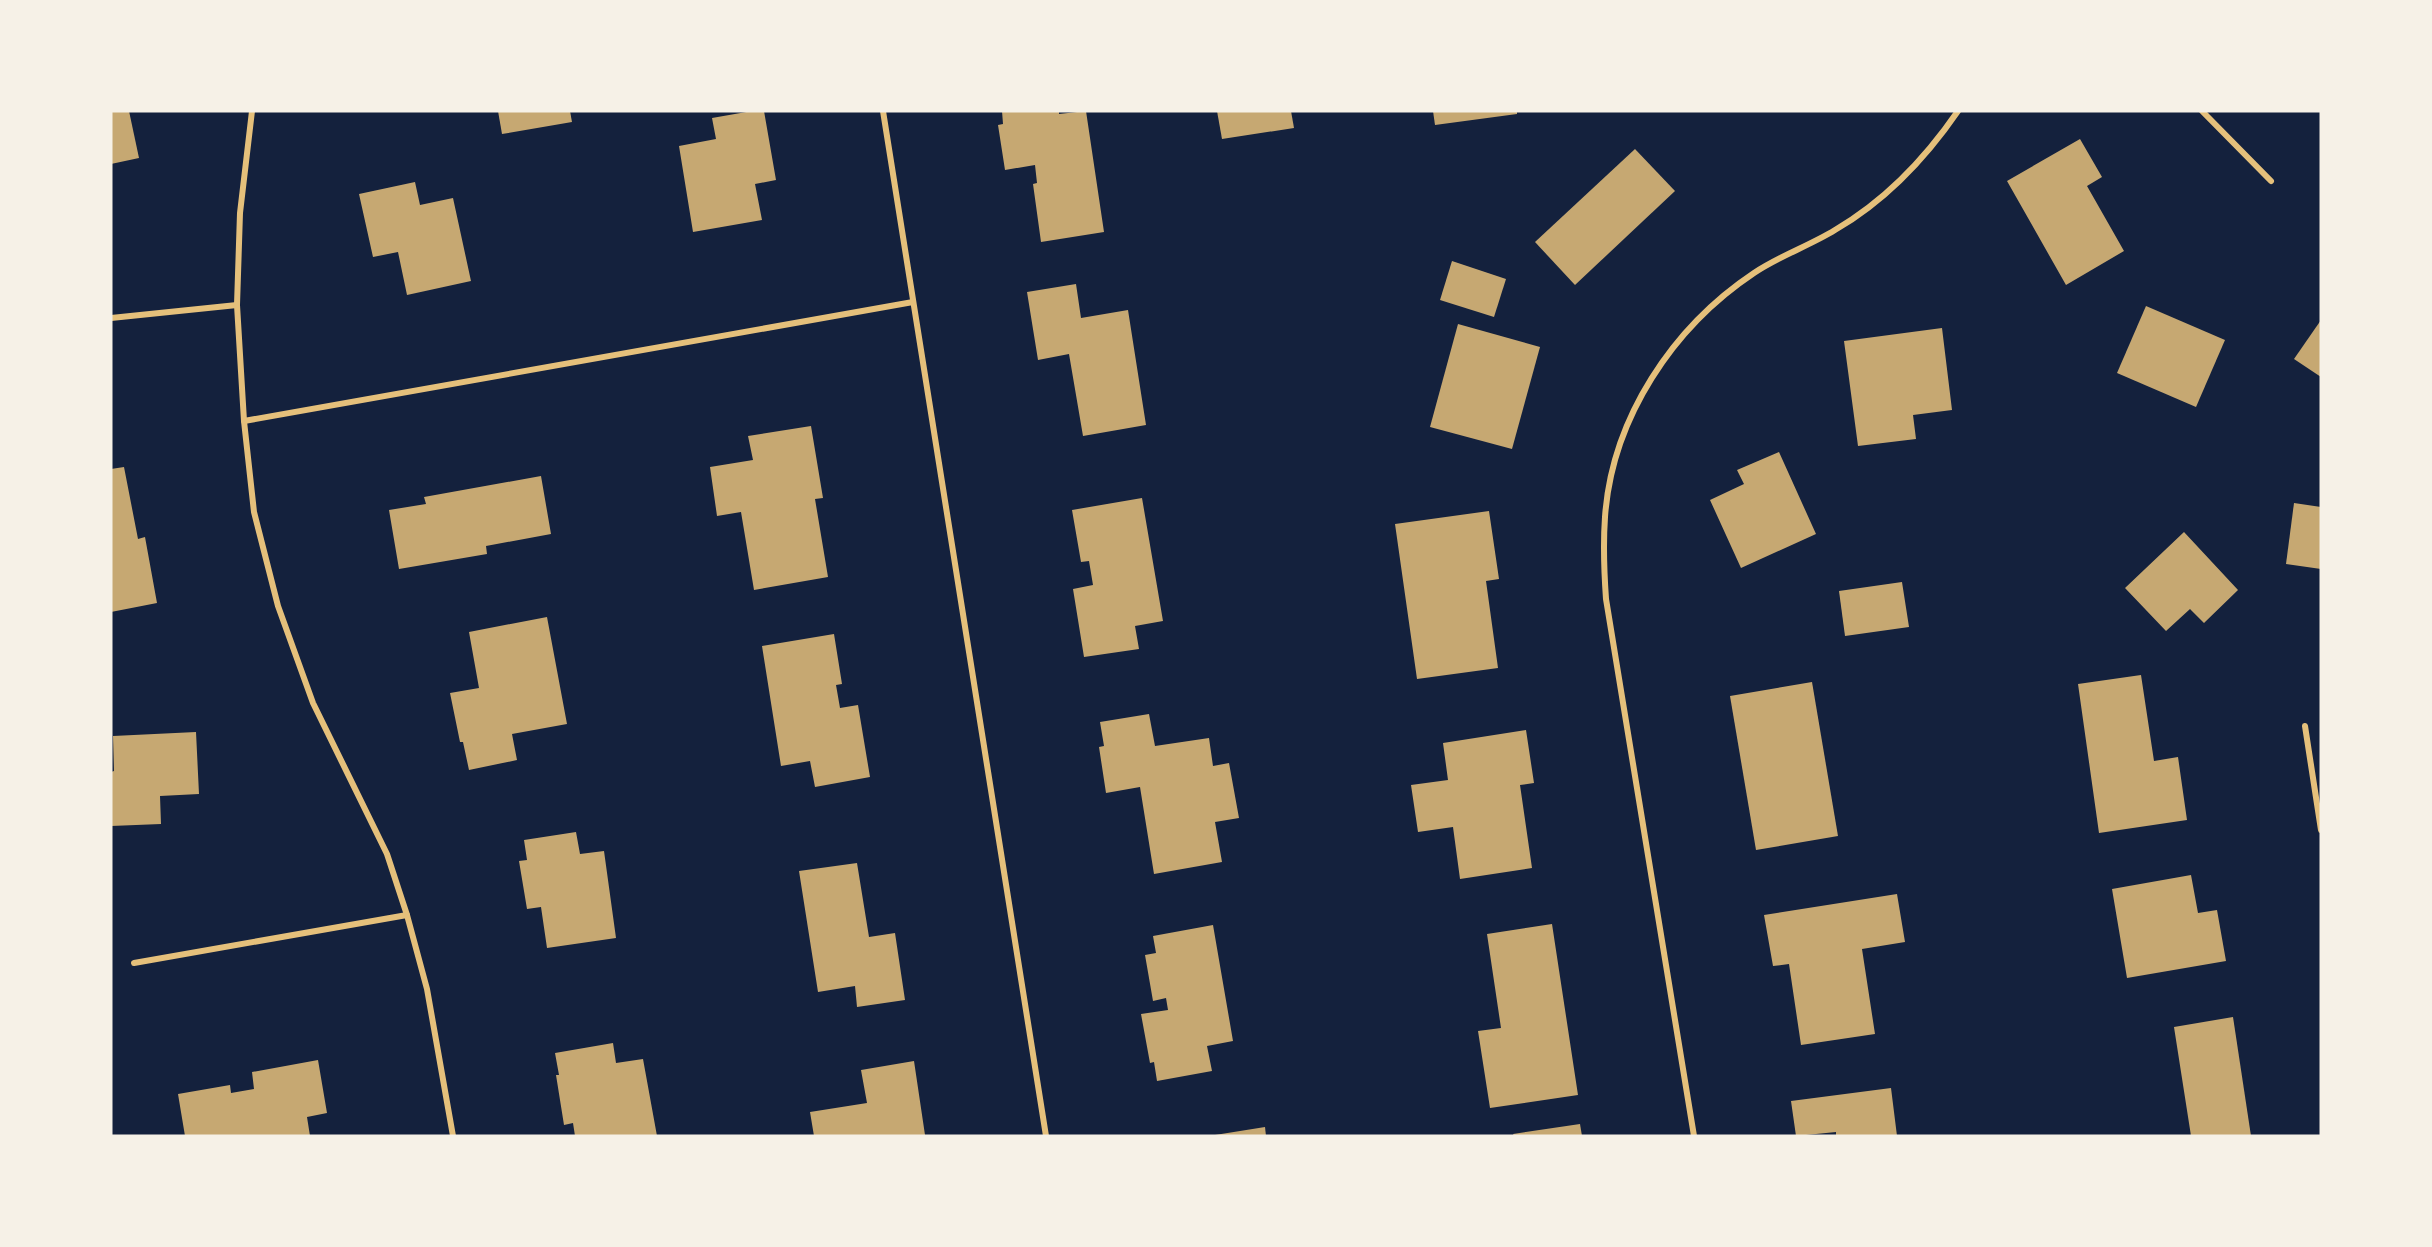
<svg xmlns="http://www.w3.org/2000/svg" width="2432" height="1247" font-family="'Archivo Narrow',sans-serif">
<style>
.building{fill:#c6a872}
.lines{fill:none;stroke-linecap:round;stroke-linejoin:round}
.minor{stroke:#e5c07b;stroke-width:6}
</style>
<rect width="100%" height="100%" fill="#14213d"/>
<g class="building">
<polygon points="111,111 129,111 139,158 111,164"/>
<polygon points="498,111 570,111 572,122 502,134"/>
<polygon points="752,111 764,111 776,180 755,184 762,220 693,232 679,146 716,139 712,118"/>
<polygon points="1002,111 1059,111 1059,114 1086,111 1104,232 1041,242 1033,184 1037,183 1035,165 1005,170 998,125 1003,124"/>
<polygon points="1217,111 1291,111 1294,128 1222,139"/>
<polygon points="1433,111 1517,111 1517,114 1435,125"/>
<polygon points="2080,139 2102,177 2087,186 2124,251 2066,285 2007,181"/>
<polygon points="1635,149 1675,191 1575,285 1535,242"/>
<polygon points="415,182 420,205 453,198 471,281 407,295 398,252 373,257 359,194"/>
<polygon points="1452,261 1506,279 1494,317 1440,300"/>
<polygon points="1076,284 1081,318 1128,310 1146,425 1083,436 1069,354 1038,360 1027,292"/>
<polygon points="2146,306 2225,340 2196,407 2117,373"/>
<polygon points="2321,320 2321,377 2294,359"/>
<polygon points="1458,324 1540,347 1512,449 1430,427"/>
<polygon points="1942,328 1952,410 1913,415 1916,439 1858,446 1844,341"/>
<polygon points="811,426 823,498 815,499 828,577 754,590 741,512 717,516 710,467 753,460 748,436"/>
<polygon points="1779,452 1816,534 1741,568 1710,500 1744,484 1737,470"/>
<polygon points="124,467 138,539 145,537 157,603 111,612 111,469"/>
<polygon points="541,476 551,534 486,546 487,554 399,569 389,510 426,504 424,497"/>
<polygon points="1142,498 1163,621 1135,626 1139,649 1084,657 1073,589 1093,585 1089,561 1081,562 1072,510"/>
<polygon points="2294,503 2321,507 2321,569 2286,564"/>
<polygon points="1489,511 1499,579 1486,581 1498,668 1417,679 1395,524"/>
<polygon points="2184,532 2238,590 2204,623 2190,609 2166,631 2125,588"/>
<polygon points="1902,582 1909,627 1845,636 1839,591"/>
<polygon points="547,617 567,724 512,734 517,760 469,770 463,742 460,742 450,693 479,688 469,632"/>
<polygon points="834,634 842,684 836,685 840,708 858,705 870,777 815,787 810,761 781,766 762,646"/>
<polygon points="2141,675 2154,761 2178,757 2187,820 2099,833 2078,684"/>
<polygon points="1812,682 1838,836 1756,850 1730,696"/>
<polygon points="1149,714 1155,746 1209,738 1213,766 1229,763 1239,818 1215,822 1222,862 1154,874 1140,787 1106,793 1099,747 1104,746 1100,722"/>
<polygon points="1526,730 1534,783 1520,785 1532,868 1460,879 1453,827 1418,832 1411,785 1448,780 1443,743"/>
<polygon points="196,732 199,794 160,796 161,824 111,826 111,772 114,771 113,736"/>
<polygon points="576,832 580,854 604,851 616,938 547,948 541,907 527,909 519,861 527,860 524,840"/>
<polygon points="857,863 869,937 895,933 905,1000 857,1007 855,986 818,992 799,871"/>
<polygon points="2191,875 2198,913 2217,910 2226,961 2127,978 2112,889"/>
<polygon points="1897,894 1905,942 1862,949 1875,1034 1801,1045 1789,964 1773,966 1764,915"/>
<polygon points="1552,924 1578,1095 1490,1108 1478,1031 1501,1028 1487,934"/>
<polygon points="1213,925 1233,1041 1207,1046 1212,1071 1157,1081 1154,1062 1150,1063 1141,1014 1168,1010 1166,998 1153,1001 1145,955 1156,953 1153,936"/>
<polygon points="2233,1017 2251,1136 2191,1136 2174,1027"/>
<polygon points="613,1043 616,1063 643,1059 657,1136 575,1136 573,1123 564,1125 556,1075 559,1075 555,1053"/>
<polygon points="318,1060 327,1113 307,1117 310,1136 185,1136 178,1094 230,1085 231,1093 254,1089 252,1072"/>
<polygon points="914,1061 925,1135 814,1136 810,1112 867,1103 861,1070"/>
<polygon points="1891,1088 1897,1136 1836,1136 1836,1132 1796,1136 1791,1101"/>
<polygon points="1580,1124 1582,1136 1514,1136 1513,1134"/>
<polygon points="1265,1127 1266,1136 1215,1136 1215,1135"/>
</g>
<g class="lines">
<g class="minor">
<polyline points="252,111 240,213 237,305 244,421 254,512 278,606 313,703 387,854 407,915 427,989 453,1136"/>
<polyline points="883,111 1046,1136"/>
<polyline points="2202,111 2271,181"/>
<polyline points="111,318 237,305"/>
<polyline points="244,421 913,302"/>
<polyline points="2305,726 2321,830"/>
<polyline points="134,963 407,915"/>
<path d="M1694,1136L1606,599C1604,571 1603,545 1605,517C1612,418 1673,327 1754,273C1779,256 1809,246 1835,230C1885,201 1925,159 1958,111"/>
</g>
</g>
<rect width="2432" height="1247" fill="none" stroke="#f6f1e7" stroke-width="225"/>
</svg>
